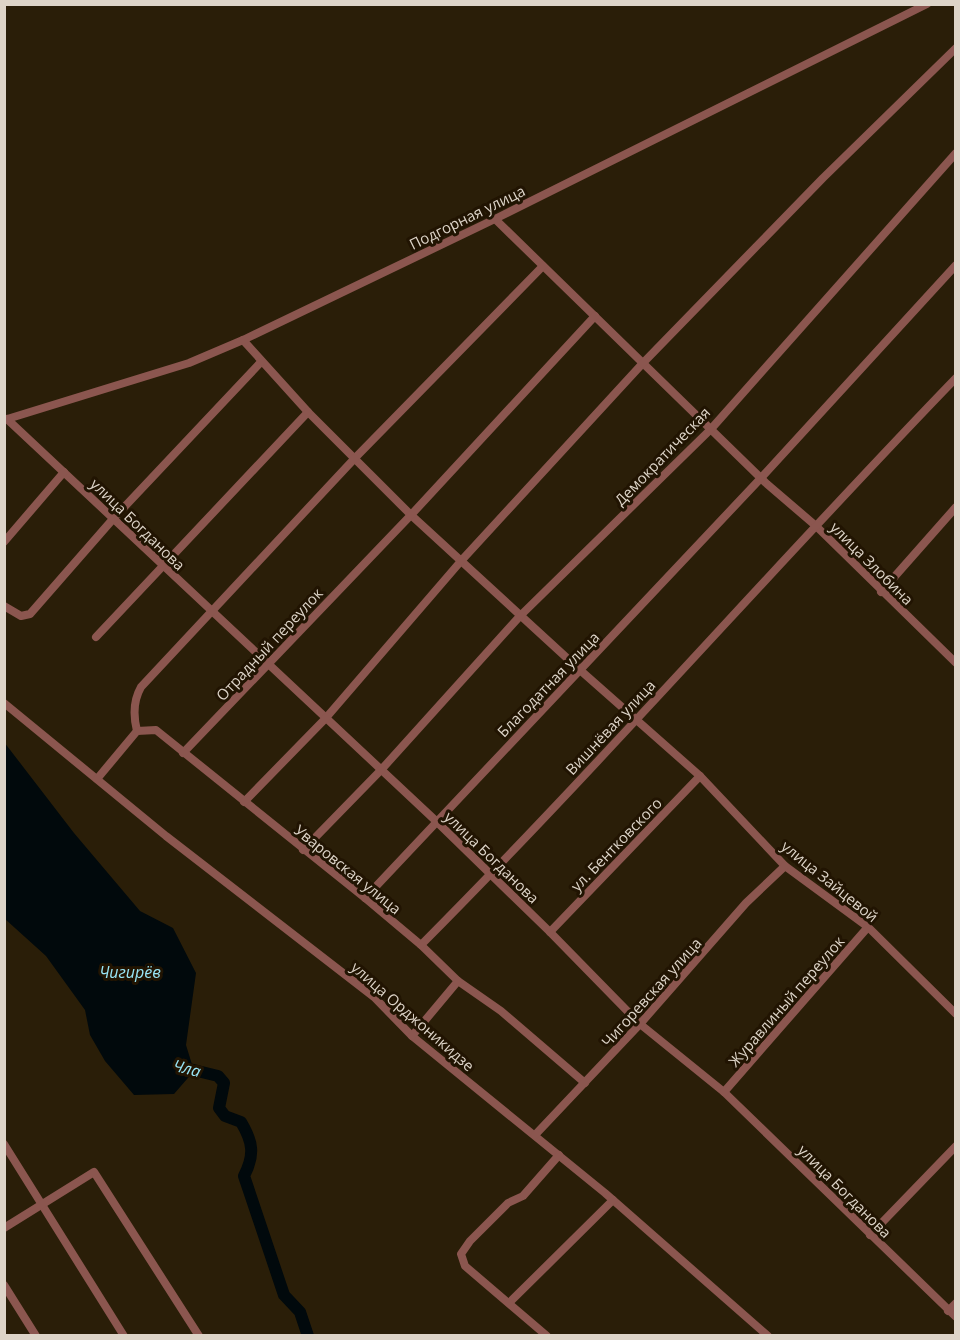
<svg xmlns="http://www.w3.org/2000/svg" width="960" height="1340" font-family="'Open Sans',sans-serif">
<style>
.water{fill:#01090c}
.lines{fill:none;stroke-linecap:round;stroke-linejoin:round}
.river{stroke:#01090c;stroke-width:12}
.minor{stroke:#8b564f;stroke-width:8}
.labels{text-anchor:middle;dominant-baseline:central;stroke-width:6;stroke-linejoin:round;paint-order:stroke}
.street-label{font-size:15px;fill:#ddd4c8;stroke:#211402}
.water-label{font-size:16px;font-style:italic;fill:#99e6f7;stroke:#211402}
</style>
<rect width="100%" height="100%" fill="#2a1e08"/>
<polygon class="water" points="4,742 74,833 140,911 173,928 196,973 186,1045 194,1071 174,1094 134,1095 105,1061 90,1035 85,1010 46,956 5,919"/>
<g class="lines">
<path class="river" d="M181,1067L218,1076L224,1083L219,1108L225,1116L241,1122C253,1142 255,1155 244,1176L284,1295L300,1312L308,1336"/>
<g class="minor">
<polyline points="495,219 767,484 816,526 956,663"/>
<polyline points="243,340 308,412 411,515 580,670 700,776 785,866 868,927 956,1014"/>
<polyline points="7,419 436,821 550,932 640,1024 724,1092 956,1317"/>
<polyline points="4,420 189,363 243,340 495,219 927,4"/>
<polyline points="4,542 64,472"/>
<polyline points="881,592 956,507"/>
<polyline points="4,606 21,616 30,614 113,519 261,362"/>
<polyline points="96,637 308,412"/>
<polyline points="4,703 166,836 374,997 412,1036 605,1193 768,1336"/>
<path d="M137,731C133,715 133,701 141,687L355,458L543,266"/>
<polyline points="183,753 411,515 595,316"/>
<polyline points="97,779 137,731 156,730 365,898 421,945 458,981 501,1011 585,1083"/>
<polyline points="244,802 325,719 461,561 643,363 823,178 956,48"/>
<polyline points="303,850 381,770 520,616 711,429 956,153"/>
<polyline points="365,898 761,478 956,265"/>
<polyline points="550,932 700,776"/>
<path d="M421,945C604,761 775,565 956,378"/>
<polyline points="412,1036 458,981"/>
<polyline points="724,1092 868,927"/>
<polyline points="535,1135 640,1024 746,903 785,866"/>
<polyline points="4,1144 124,1336"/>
<polyline points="4,1228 94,1172 199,1336"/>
<polyline points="870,1235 956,1146"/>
<polyline points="4,1285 36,1336"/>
<polyline points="509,1303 613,1200"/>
<polyline points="948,1311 956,1303"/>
<polyline points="547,1336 465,1266 461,1254 470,1241 508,1203 523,1196 559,1155"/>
</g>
</g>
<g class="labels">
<g class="street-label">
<text transform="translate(467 217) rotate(-26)">Подгорная улица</text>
<text transform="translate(662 456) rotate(-46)">Демократическая</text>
<text transform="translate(138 524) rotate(44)">улица Богданова</text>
<text transform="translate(872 563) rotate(45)">улица Злобина</text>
<text transform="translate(269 644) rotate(-47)">Отрадный переулок</text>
<text transform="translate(548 684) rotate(-46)">Благодатная улица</text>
<text transform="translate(610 727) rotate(-47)">Вишнёвая улица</text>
<text transform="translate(616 844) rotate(-46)">ул. Бентковского</text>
<text transform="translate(492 857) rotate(44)">улица Богданова</text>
<text transform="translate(348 869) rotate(39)">Уваровская улица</text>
<text transform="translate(830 881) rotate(39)">улица Зайцевой</text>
<text transform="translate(651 992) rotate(-48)">Чигоревская улица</text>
<text transform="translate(786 1001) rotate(-49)">Журавлиный переулок</text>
<text transform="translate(413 1016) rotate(41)">улица Орджоникидзе</text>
<text transform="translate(845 1191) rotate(45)">улица Богданова</text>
</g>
<g class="water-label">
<text x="130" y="972">Чигирёв</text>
<text transform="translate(187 1068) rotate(15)">Чла</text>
</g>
</g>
<rect width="960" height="1340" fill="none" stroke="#ddd4c8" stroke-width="12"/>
</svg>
